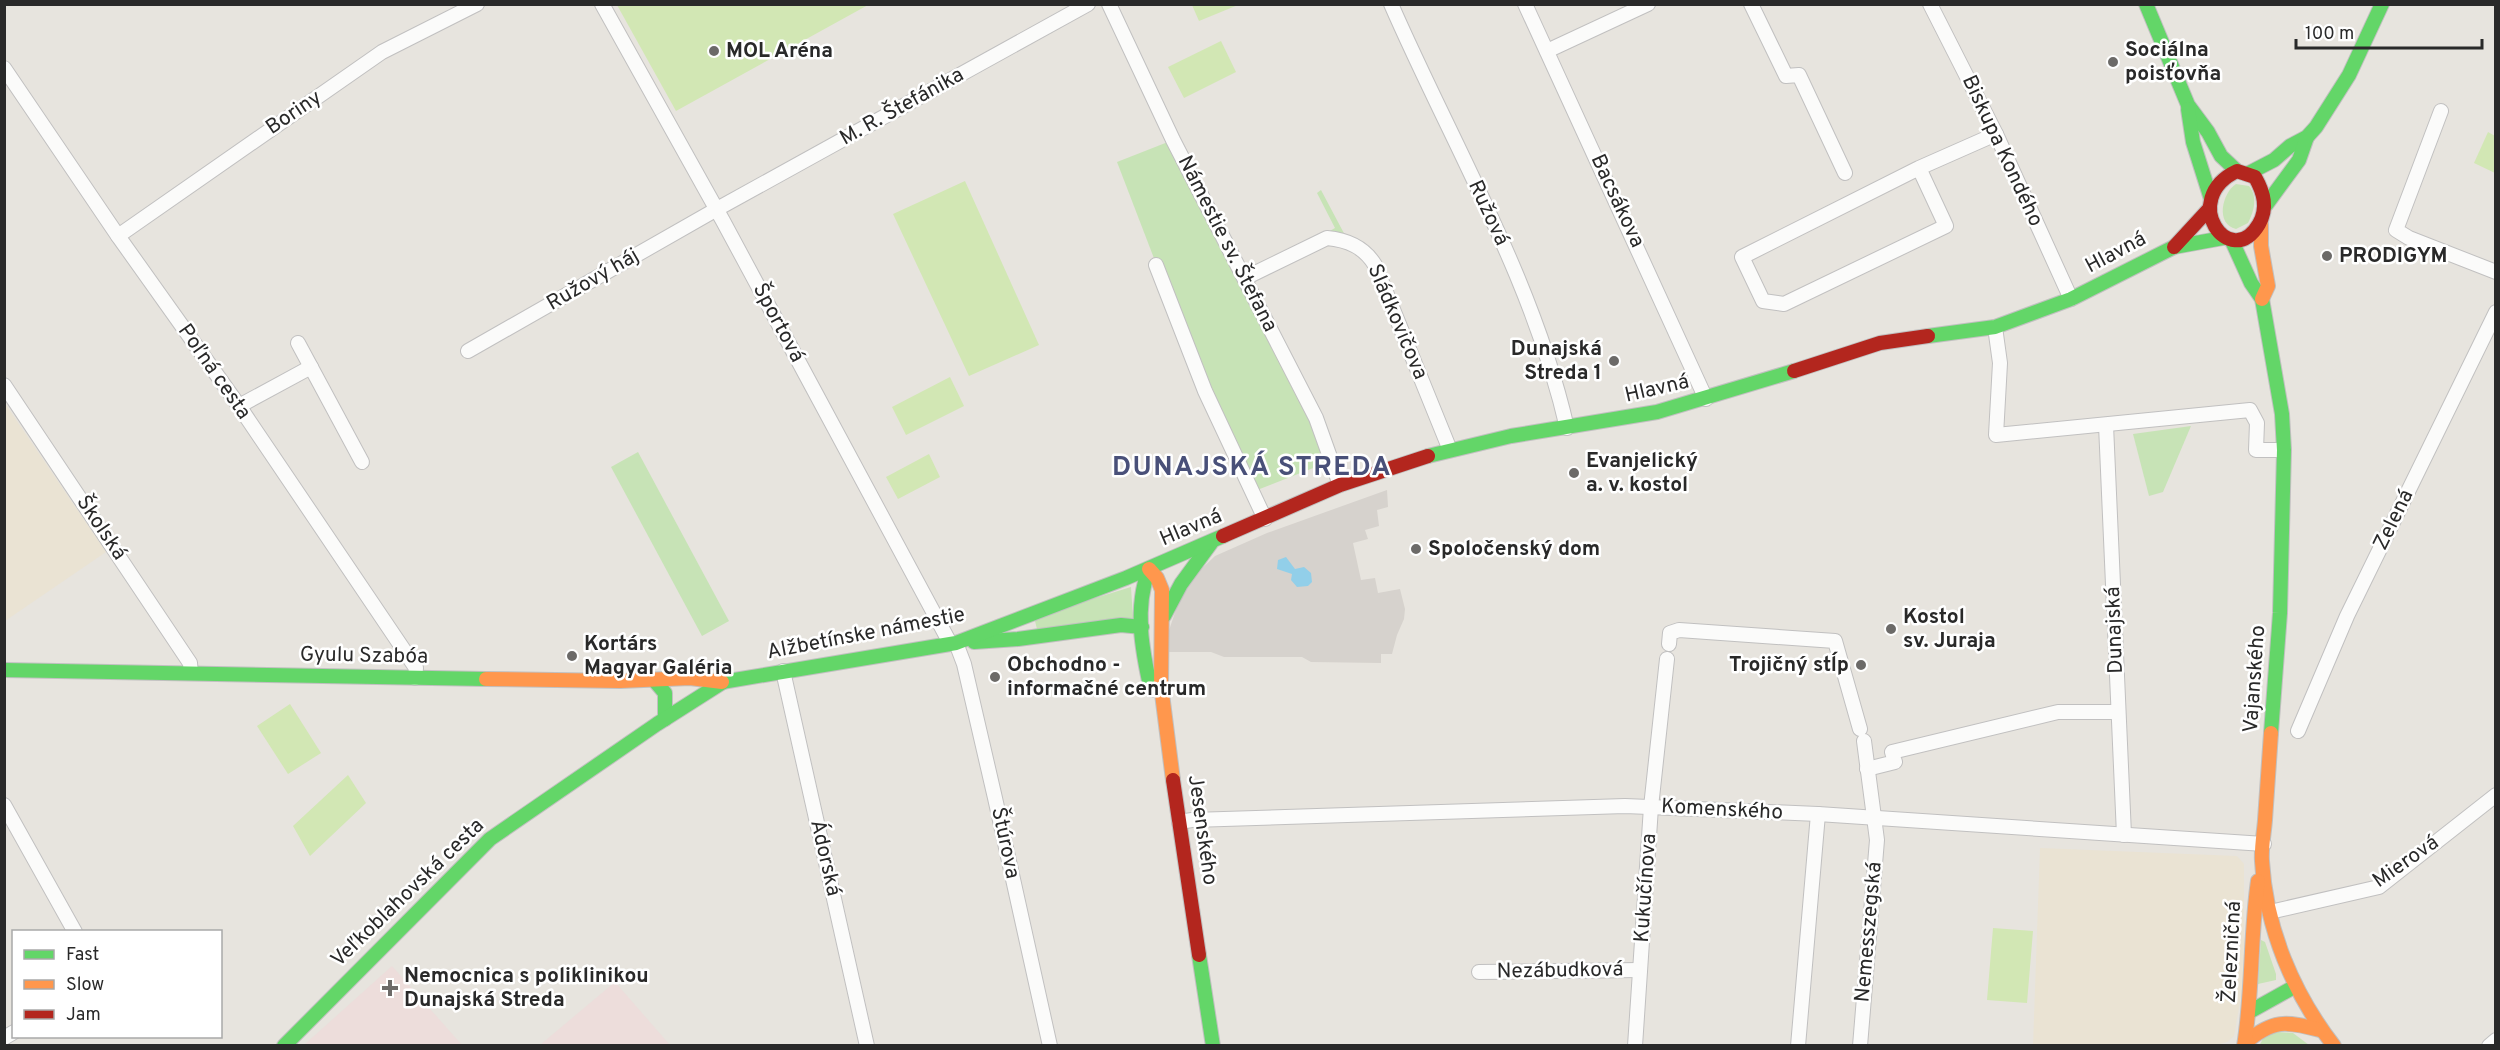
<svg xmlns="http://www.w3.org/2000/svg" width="2500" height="1050" font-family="Overpass,sans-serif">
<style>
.education{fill:#eae3d3}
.medical{fill:#eddddb}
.green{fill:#c7e3b6}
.pitch{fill:#d2e7b4}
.plaza{fill:#d6d2cd}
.water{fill:#92cfe9}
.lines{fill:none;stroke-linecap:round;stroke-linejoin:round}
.street-casing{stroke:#c1c0c0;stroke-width:16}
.fast-casing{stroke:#c1c0c0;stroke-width:16}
.slow-casing{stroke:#c1c0c0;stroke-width:16}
.jam-casing{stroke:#c1c0c0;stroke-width:16}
.street{stroke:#fbfbfa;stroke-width:14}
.fast{stroke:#63d668;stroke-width:14}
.slow{stroke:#ff974d;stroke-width:14}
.jam{stroke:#b3261e;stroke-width:14}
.poi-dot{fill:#6c6a68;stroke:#fff;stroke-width:2}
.labels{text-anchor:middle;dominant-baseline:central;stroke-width:5;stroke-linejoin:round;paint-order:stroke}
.poi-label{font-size:21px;font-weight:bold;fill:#292929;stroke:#fff;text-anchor:start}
.street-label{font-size:21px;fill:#292929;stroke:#fff}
.district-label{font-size:27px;font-weight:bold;letter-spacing:1.5px;fill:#495079;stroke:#fff}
</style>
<rect width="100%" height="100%" fill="#e7e4de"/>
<g class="education">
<polygon points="4,402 106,552 5,621 4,621"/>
<polygon points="2040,848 2237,856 2244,864 2244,947 2242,991 2234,1036 2227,1042 2212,1046 2033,1046"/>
</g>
<g class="medical">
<polygon points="392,966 462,1045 304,1045"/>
<polygon points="615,982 670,1045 540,1045"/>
</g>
<g class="green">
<polygon points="1173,140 1331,461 1252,492 1205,391 1117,162"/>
<path d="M2236,184L2249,186C2258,197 2254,211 2248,223L2236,229C2215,224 2222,193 2236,184Z"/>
<polygon points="1321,190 1347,239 1321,236 1335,228 1317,193"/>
<polygon points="2191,426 2163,492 2149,496 2133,434"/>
<polygon points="638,452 729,621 702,636 611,467"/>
<polygon points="1131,587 1133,618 1038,633 1034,617"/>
<polygon points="2261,940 2265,942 2276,974 2276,980 2258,984"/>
<polygon points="2277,1032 2293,1033 2309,1045 2259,1046 2264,1037"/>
</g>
<g class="pitch">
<polygon points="617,5 868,5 676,111"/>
<polygon points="1192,5 1238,5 1199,21"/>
<polygon points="1221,41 1236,72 1184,98 1168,67"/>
<polygon points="2488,132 2495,136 2495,173 2474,163"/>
<polygon points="965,181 1039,345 969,376 893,214"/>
<polygon points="950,377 964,406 906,435 892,407"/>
<polygon points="929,454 940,477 898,499 886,477"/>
<polygon points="290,704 321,753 288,774 257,726"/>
<polygon points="348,775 366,803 310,856 293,826"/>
<polygon points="1993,928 2033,931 2027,1003 1987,1000"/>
</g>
<polygon class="plaza" points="1387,490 1388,507 1377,510 1379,526 1365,530 1368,539 1353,543 1361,580 1375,578 1378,593 1400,589 1405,609 1404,619 1397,635 1392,654 1381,654 1381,663 1311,662 1302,657 1224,657 1211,652 1167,652 1167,636 1181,595 1195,575 1215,556 1267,533"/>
<polygon class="water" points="1286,557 1295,569 1304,567 1311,573 1312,582 1308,586 1297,587 1291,580 1292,574 1277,569 1278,560"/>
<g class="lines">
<defs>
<g id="street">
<polyline points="602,4 723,221 950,643"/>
<polyline points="1109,4 1173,140 1316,418 1340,485"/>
<path d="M1391,4C1452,144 1533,279 1567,428"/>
<polyline points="1525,4 1706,399"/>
<polyline points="1751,4 1786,76 1799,75 1845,173"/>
<polyline points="1930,4 1996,134 2071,299"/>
<polyline points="1547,51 1648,4"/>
<polyline points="4,68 118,236 239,406 416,668 415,678"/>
<polyline points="2441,111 2396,230 2409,238 2496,272"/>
<polyline points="1919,168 1946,226 1784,304 1763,301 1742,257 1919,168 1996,134"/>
<polyline points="118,236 382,52 477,4"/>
<polyline points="1156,265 1205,391 1265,519"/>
<path d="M1245,278L1327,238C1348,240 1364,247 1375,265L1450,450"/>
<polyline points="1995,327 2000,363 1996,435 2250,410 2257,423 2256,450 2284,450"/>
<polyline points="298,343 362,462"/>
<polyline points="468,351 717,209 1088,4"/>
<polyline points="4,385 190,663 191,673"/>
<polyline points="239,406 311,367"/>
<polyline points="2106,425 2124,835"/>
<polyline points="956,643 964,664 995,798 1050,1046"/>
<polyline points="1669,644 1670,633 1679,630 1835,641 1860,729"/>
<polyline points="783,671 867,1046"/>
<polyline points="2298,731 2347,616 2496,312"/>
<polyline points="1867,769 1895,762 1892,752 2058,712 2118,712"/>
<polyline points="4,805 75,932"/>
<polyline points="1179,822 1192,820 1625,806 1818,814 2264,844"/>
<polyline points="2270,912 2379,887 2496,795"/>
<polyline points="1479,972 1640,970"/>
<polyline points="4,1038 14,1032"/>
<polyline points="1635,1046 1651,807 1667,659"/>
<polyline points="1798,1046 1818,814"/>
<polyline points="1860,1046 1877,840 1864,741"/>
<polyline points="2489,1046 2496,1040"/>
</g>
<g id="fast">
<polyline points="2146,4 2188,105 2208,132 2221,156 2237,171"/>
<polyline points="2188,109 2193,142 2211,199"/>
<polyline points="2249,173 2274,160 2290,146 2307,137 2316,127 2349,75 2382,4"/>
<polyline points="2266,205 2299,160 2307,137"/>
<polyline points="2232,241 2251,283 2262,299 2282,414 2284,450 2280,613 2271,733"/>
<polyline points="1928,336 1995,327 2071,299 2174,247 2223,238"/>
<polyline points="1428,456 1511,436 1657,412 1794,371"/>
<path d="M1149,569C1134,609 1142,650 1151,690"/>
<polyline points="1164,616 1181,584 1211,543"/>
<polyline points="974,642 1018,639 1121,625 1142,627"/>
<polyline points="4,670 486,679"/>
<polyline points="654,680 665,693 665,719"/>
<polyline points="722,682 956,643 1126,578 1223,536"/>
<polyline points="1199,955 1213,1046"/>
<polyline points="2249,1012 2294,987"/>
<polyline points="284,1046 490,839 657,724 723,682"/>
</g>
<g id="slow">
<polyline points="2261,224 2261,246 2268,286 2262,299"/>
<polyline points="1149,569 1157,578 1162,590 1161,686 1173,780"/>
<polyline points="486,679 620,681 690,678 722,682"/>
<path d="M2271,733C2269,762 2267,791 2265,820C2264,833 2261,848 2262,861C2266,929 2293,993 2334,1046"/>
<path d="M2245,1043C2273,1019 2286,1021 2320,1030"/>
<path d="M2244,1046C2253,991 2250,936 2258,881"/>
</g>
<g id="jam">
<path d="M2237,171L2255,177C2264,193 2268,208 2259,224C2230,273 2178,199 2237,171Z"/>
<polyline points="2174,247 2209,209"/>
<polyline points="1794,371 1880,343 1928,336"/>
<polyline points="1223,536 1340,485 1428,456"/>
<polyline points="1173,780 1199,955"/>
</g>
</defs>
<use href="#street" class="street-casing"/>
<use href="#fast" class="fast-casing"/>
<use href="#slow" class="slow-casing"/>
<use href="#jam" class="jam-casing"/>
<use href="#street" class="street"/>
<use href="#fast" class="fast"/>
<use href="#slow" class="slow"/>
<use href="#jam" class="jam"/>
</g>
<g class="poi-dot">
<circle cx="714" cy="51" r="6"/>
<circle cx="2113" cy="62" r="6"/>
<circle cx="2327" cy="256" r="6"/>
<circle cx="1614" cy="361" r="6"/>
<circle cx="1574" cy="473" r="6"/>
<circle cx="1416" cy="549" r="6"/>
<circle cx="1891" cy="629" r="6"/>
<circle cx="572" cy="656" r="6"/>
<circle cx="1861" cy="665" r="6"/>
<circle cx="995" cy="677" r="6"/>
<path d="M387 979h6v6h6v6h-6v6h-6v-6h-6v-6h6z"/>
</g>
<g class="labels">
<g class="poi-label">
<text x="2125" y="50">Sociálna<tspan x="2125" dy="24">poisťovňa</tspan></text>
<text x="726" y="51">MOL Aréna</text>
<text x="2339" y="256">PRODIGYM</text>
<text x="1602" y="349" text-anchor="end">Dunajská<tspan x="1602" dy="24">Streda 1</tspan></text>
<text x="1586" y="461">Evanjelický<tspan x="1586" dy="24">a. v. kostol</tspan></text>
<text x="1428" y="549">Spoločenský dom</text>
<text x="1903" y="617">Kostol<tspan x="1903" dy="24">sv. Juraja</tspan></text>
<text x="584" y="644">Kortárs<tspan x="584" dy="24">Magyar Galéria</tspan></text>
<text x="1007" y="665">Obchodno -<tspan x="1007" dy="24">informačné centrum</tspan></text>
<text x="1849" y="665" text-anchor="end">Trojičný stĺp</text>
<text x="404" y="976">Nemocnica s poliklinikou<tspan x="404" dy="24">Dunajská Streda</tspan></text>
</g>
<g class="street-label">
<text transform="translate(902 107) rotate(-29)">M. R. Štefánika</text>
<text transform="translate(294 113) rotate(-34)">Boriny</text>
<text transform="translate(2002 151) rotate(65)">Biskupa Kondého</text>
<text transform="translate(1617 201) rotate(65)">Bacsákova</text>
<text transform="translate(1488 213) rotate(65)">Ružová</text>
<text transform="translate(1227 244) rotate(63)">Námestie sv. Štefana</text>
<text transform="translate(2116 253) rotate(-28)">Hlavná</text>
<text transform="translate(593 280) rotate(-30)">Ružový háj</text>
<text transform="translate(1397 322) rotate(67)">Sládkovičova</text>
<text transform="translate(778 323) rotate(62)">Športová</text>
<text transform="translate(214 372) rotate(55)">Poľná cesta</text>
<text transform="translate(1657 389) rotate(-13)">Hlavná</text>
<text transform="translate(2394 520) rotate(-64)">Zelená</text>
<text transform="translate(101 528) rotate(56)">Školská</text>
<text transform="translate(1191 528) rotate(-23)">Hlavná</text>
<text transform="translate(2115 630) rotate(-92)">Dunajská</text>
<text transform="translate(866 634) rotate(-11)">Alžbetínske námestie</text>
<text transform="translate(364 656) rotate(1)">Gyulu Szabóa</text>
<text transform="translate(2255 679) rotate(-86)">Vajanského</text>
<text transform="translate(1722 810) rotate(3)">Komenského</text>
<text transform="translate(1202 830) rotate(82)">Jesenského</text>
<text transform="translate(1005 843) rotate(78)">Štúrova</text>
<text transform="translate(825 858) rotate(77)">Ádorská</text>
<text transform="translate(2406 862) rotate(-35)">Mierová</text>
<text transform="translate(1646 888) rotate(-86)">Kukučínova</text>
<text transform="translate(408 893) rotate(-44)">Veľkoblahovská cesta</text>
<text transform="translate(1869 932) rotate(-85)">Nemesszegská</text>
<text transform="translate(2232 952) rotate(-87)">Železničná</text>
<text transform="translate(1560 971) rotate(-1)">Nezábudková</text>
</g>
<g class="district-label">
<text x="1252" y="468">DUNAJSKÁ STREDA</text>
</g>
</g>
<rect width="2500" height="1050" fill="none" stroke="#292929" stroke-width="12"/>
<rect x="12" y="930" width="210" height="108" fill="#ffffff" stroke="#a9a9a9" stroke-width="1.5"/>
<rect x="24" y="950" width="30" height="9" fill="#63d668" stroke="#a9a9a9" stroke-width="1.5"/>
<text x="66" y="960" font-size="18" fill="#292929">Fast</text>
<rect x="24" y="980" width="30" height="9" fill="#ff974d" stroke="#a9a9a9" stroke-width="1.5"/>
<text x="66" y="990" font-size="18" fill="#292929">Slow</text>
<rect x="24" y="1010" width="30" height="9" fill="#b3261e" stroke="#a9a9a9" stroke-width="1.5"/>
<text x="66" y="1020" font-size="18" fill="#292929">Jam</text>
<path d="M2296 39v9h186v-9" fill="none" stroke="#292929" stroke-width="3"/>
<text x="2305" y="39" font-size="18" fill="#292929" stroke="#ffffff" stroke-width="4.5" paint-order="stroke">100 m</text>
</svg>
